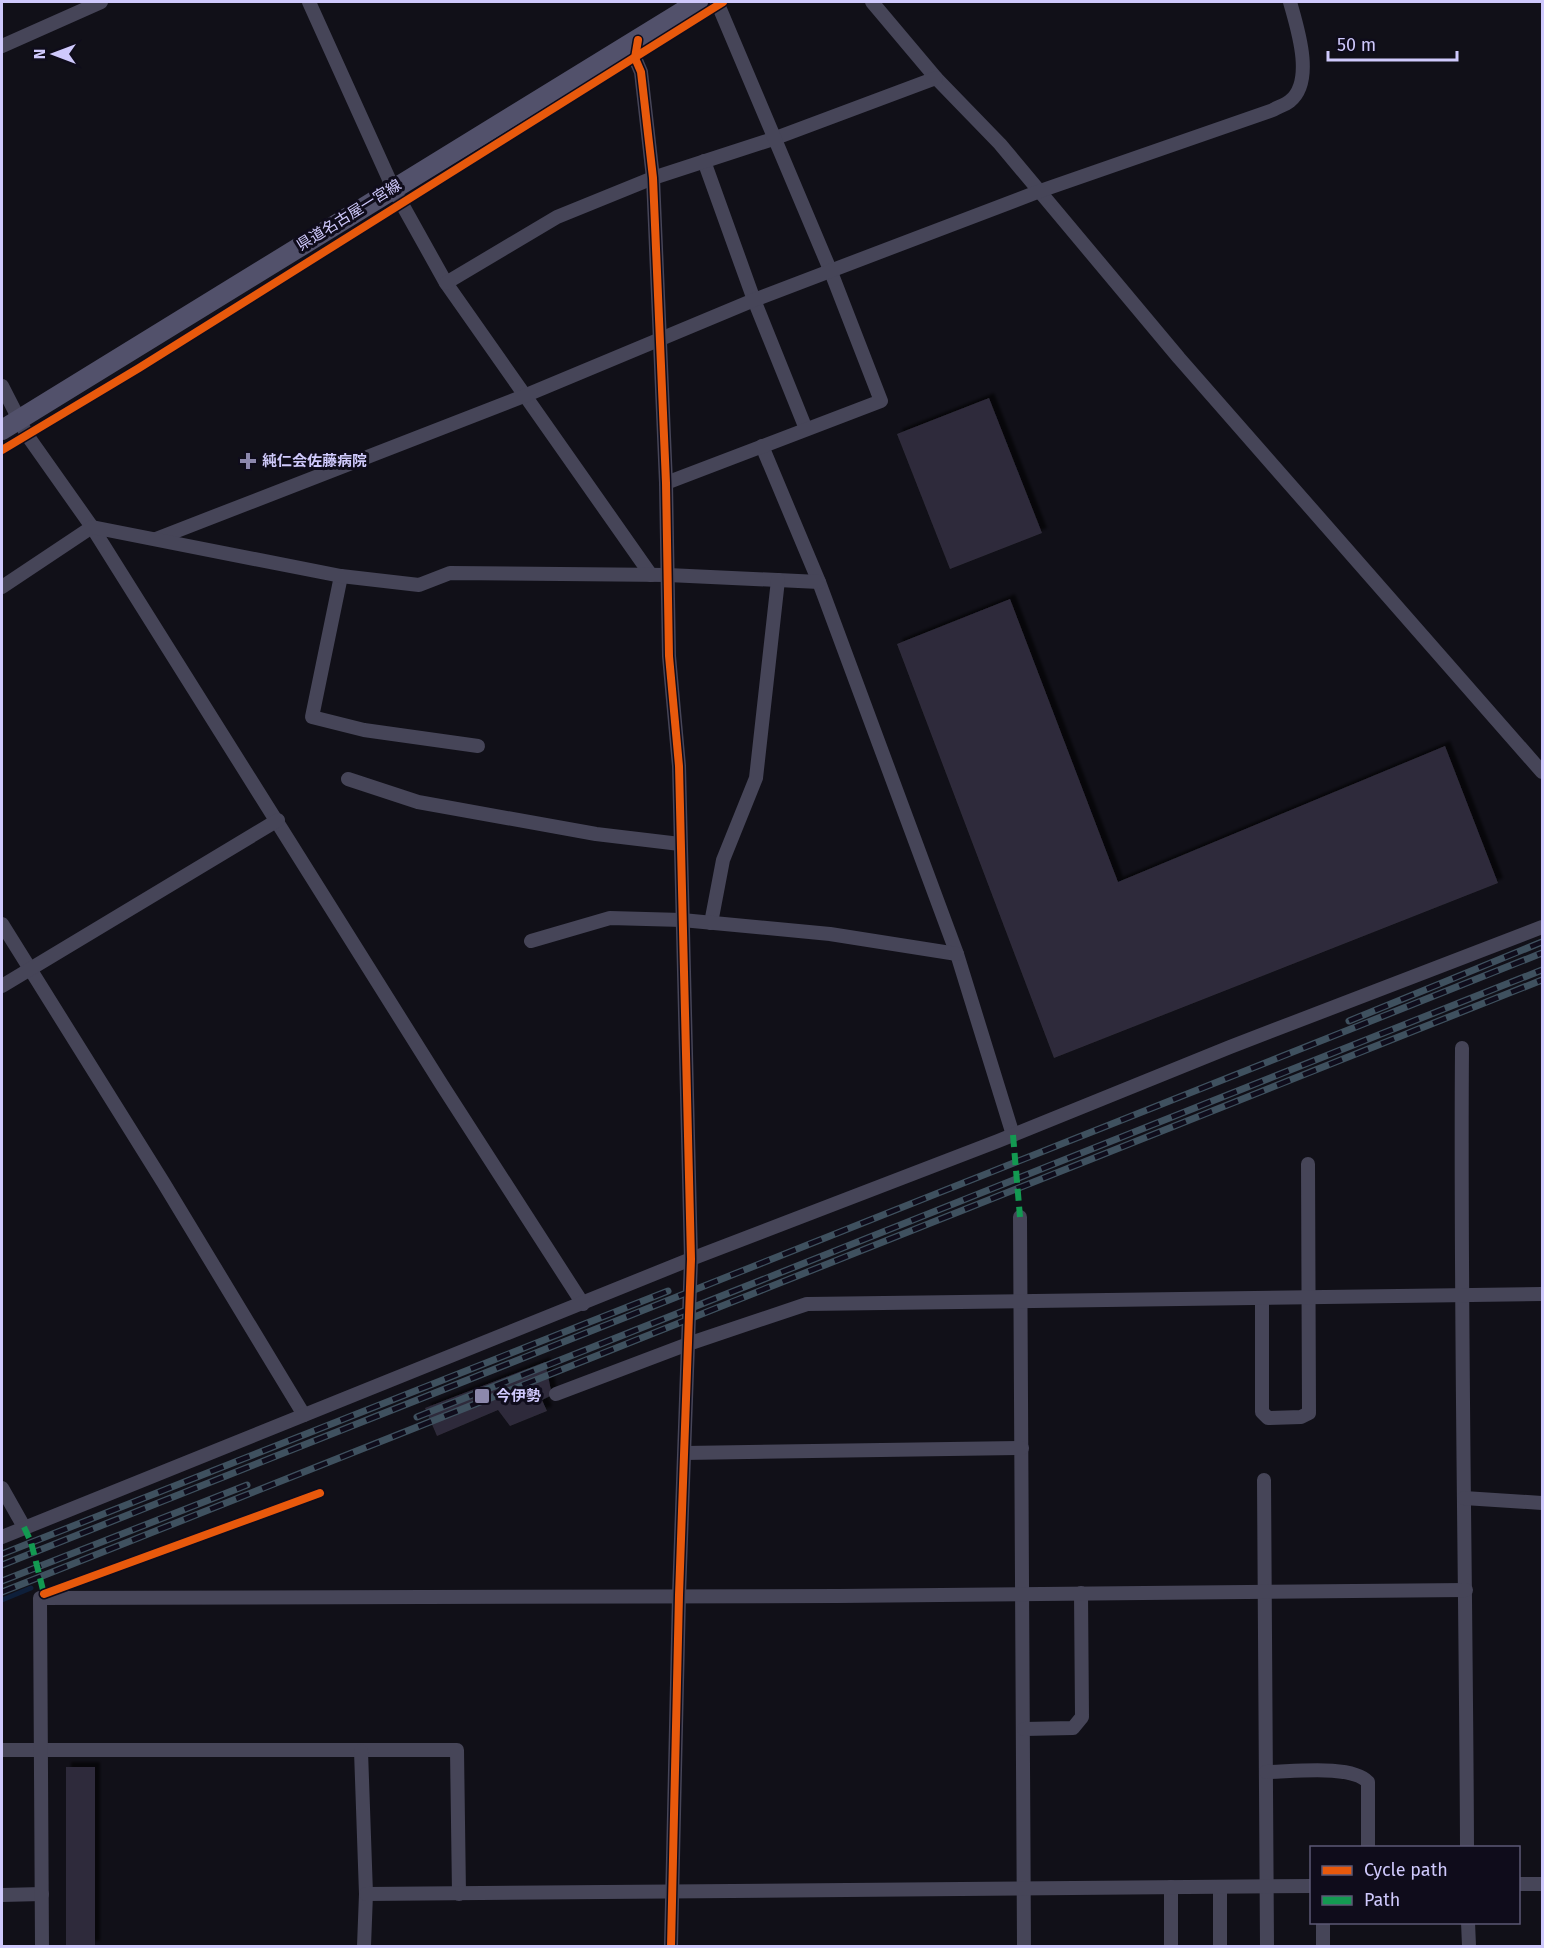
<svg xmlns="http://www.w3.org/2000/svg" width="1544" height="1948" font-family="'Fira Sans','Noto Sans JP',sans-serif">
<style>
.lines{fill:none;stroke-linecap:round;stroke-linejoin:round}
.stream{stroke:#0e1f3a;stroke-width:5}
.building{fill:#2f2c3a;filter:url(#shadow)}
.minor{stroke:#464558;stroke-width:14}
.secondary{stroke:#52516b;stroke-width:20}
.rail-casing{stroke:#3f515f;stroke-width:7}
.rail{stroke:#0f0c1b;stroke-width:4.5;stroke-dasharray:14;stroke-linecap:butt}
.quiet{stroke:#139951;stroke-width:6;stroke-dasharray:12 6;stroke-linecap:butt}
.cycleway-casing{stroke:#0f0c1b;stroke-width:11}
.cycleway{stroke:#e8590c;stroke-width:8}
.poi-dot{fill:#8c88ac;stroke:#0f0c1b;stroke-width:2}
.labels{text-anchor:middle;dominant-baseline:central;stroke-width:6;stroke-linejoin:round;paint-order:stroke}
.street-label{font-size:15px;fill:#cfc9fc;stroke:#0f0c1b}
.poi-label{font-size:15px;font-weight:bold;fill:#cfc9fc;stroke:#0f0c1b;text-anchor:start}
</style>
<defs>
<filter id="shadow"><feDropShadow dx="5" dy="-5" stdDeviation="1.5" flood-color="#0009"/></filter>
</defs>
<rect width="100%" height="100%" fill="#111018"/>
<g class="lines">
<polyline class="stream" points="2,1600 31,1588"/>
</g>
<g class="building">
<polygon points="989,398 1042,533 950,569 897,434"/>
<polygon points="1010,599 1118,882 1445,746 1498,883 1054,1058 897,644"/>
<polygon points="545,1362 552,1395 542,1400 547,1411 510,1426 498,1410 437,1436 425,1408"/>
<rect x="66" y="1767" width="29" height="179"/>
</g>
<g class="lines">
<g class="minor">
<polyline points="309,2 393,188 446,283 651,575"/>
<polyline points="872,2 936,78 1000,144 1179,358 1542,772"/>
<polyline points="638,40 635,58 641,72 653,178 666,483 669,656 679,766 691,1259 679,1595 671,1946"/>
<polyline points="2,46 101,2"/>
<polyline points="704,161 754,300 806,429"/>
<polyline points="446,283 557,217 653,178 773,139 936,78"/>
<polyline points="2,386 27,435 92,527 442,1085 583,1304"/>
<polyline points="762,446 819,582 957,954 1013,1135"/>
<polyline points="666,483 881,401 831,272 717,2"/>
<path d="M156,539L524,396L754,300L1040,191L1273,110C1278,107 1285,105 1290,101C1315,81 1297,27 1290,2"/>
<polyline points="341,576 312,717 364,730 478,746"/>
<polyline points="2,587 92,527 341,576 419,585 450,573 668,575 819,582"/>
<polyline points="348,779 418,802 596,834 680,844"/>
<polyline points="711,923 723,860 756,778 778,580"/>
<polyline points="2,924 163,1182 304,1415"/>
<polyline points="531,941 610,918 682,920 830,934 957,954"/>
<polyline points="2,986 278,820"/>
<path d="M1462,1048C1460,1315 1466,1581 1467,1848"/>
<polyline points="1020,1217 1024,1946"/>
<polyline points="1262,1298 1262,1412 1268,1418 1301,1417 1309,1413 1308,1164"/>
<polyline points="556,1394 688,1344 807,1304 1542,1294"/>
<polyline points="685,1453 1022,1448"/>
<polyline points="1264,1480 1267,1946"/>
<polyline points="2,1488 24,1527"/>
<polyline points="1464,1498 1542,1503"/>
<polyline points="2,1537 691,1259 998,1141 1230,1047 1542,927"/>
<polyline points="1024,1729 1073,1728 1082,1717 1081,1593"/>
<polyline points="2,1750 457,1750 459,1894"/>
<polyline points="361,1751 366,1894 364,1946"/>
<path d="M1266,1772C1291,1772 1351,1764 1368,1782V1848"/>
<polyline points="1518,1884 1542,1884"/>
<polyline points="1171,1887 1171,1946"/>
<polyline points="1220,1887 1220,1946"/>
<polyline points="366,1894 1312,1886"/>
<polyline points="2,1895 42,1894"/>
<polyline points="1323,1922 1323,1946"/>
<polyline points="1468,1922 1469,1946"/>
<polyline points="42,1946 40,1598 838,1596 1466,1590"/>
</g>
<polyline class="secondary" points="2,430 698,2"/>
<defs>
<g id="rail">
<polyline points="1349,1021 1542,942"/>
<polyline points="417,1417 1542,970"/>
<polyline points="2,1554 668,1291"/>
<polyline points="2,1565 1542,953"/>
<polyline points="2,1581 247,1485"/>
<polyline points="2,1592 1542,980"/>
</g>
</defs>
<use href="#rail" class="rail-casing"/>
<use href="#rail" class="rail"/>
<g class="quiet">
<polyline points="1013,1135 1020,1217"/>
<polyline points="24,1527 31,1542 45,1598"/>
</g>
<defs>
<g id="cycleway">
<polyline points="638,40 635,58 641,72 653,178 666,483 669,656 679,766 691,1259 679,1595 671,1946"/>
<polyline points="2,450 139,368 723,2"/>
<polyline points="44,1594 320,1493"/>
</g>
</defs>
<use href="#cycleway" class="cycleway-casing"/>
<use href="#cycleway" class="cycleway"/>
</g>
<g class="poi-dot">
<path d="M245 452h6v6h6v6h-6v6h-6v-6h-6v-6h6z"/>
<rect x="474" y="1388" width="16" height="16" rx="3"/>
</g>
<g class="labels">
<g class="street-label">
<text transform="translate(349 215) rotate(-32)">県道名古屋一宮線</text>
</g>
<g class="poi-label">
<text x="262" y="461">純仁会佐藤病院</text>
<text x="496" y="1396">今伊勢</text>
</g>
</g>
<rect width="1544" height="1948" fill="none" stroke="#cfc9fc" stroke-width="6"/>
<rect x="1310" y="1846" width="210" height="78" fill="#0f0c1b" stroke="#5c5875" stroke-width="1.5"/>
<rect x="1322" y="1866" width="30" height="9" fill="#e8590c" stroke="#5c5875" stroke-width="1.5"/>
<text x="1364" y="1876" font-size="18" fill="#cfc9fc">Cycle path</text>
<rect x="1322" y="1896" width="30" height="9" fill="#139951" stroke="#5c5875" stroke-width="1.5"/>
<text x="1364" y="1906" font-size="18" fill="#cfc9fc">Path</text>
<g transform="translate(54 54) rotate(270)" stroke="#0f0c1b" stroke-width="4.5" paint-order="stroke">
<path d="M0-4.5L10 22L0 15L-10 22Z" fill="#cfc9fc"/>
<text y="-9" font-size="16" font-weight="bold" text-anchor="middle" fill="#cfc9fc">N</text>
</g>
<path d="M1328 51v9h129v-9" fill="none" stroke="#cfc9fc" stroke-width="3"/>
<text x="1337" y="51" font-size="18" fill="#cfc9fc" stroke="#0f0c1b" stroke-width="4.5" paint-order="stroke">50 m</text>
</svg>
